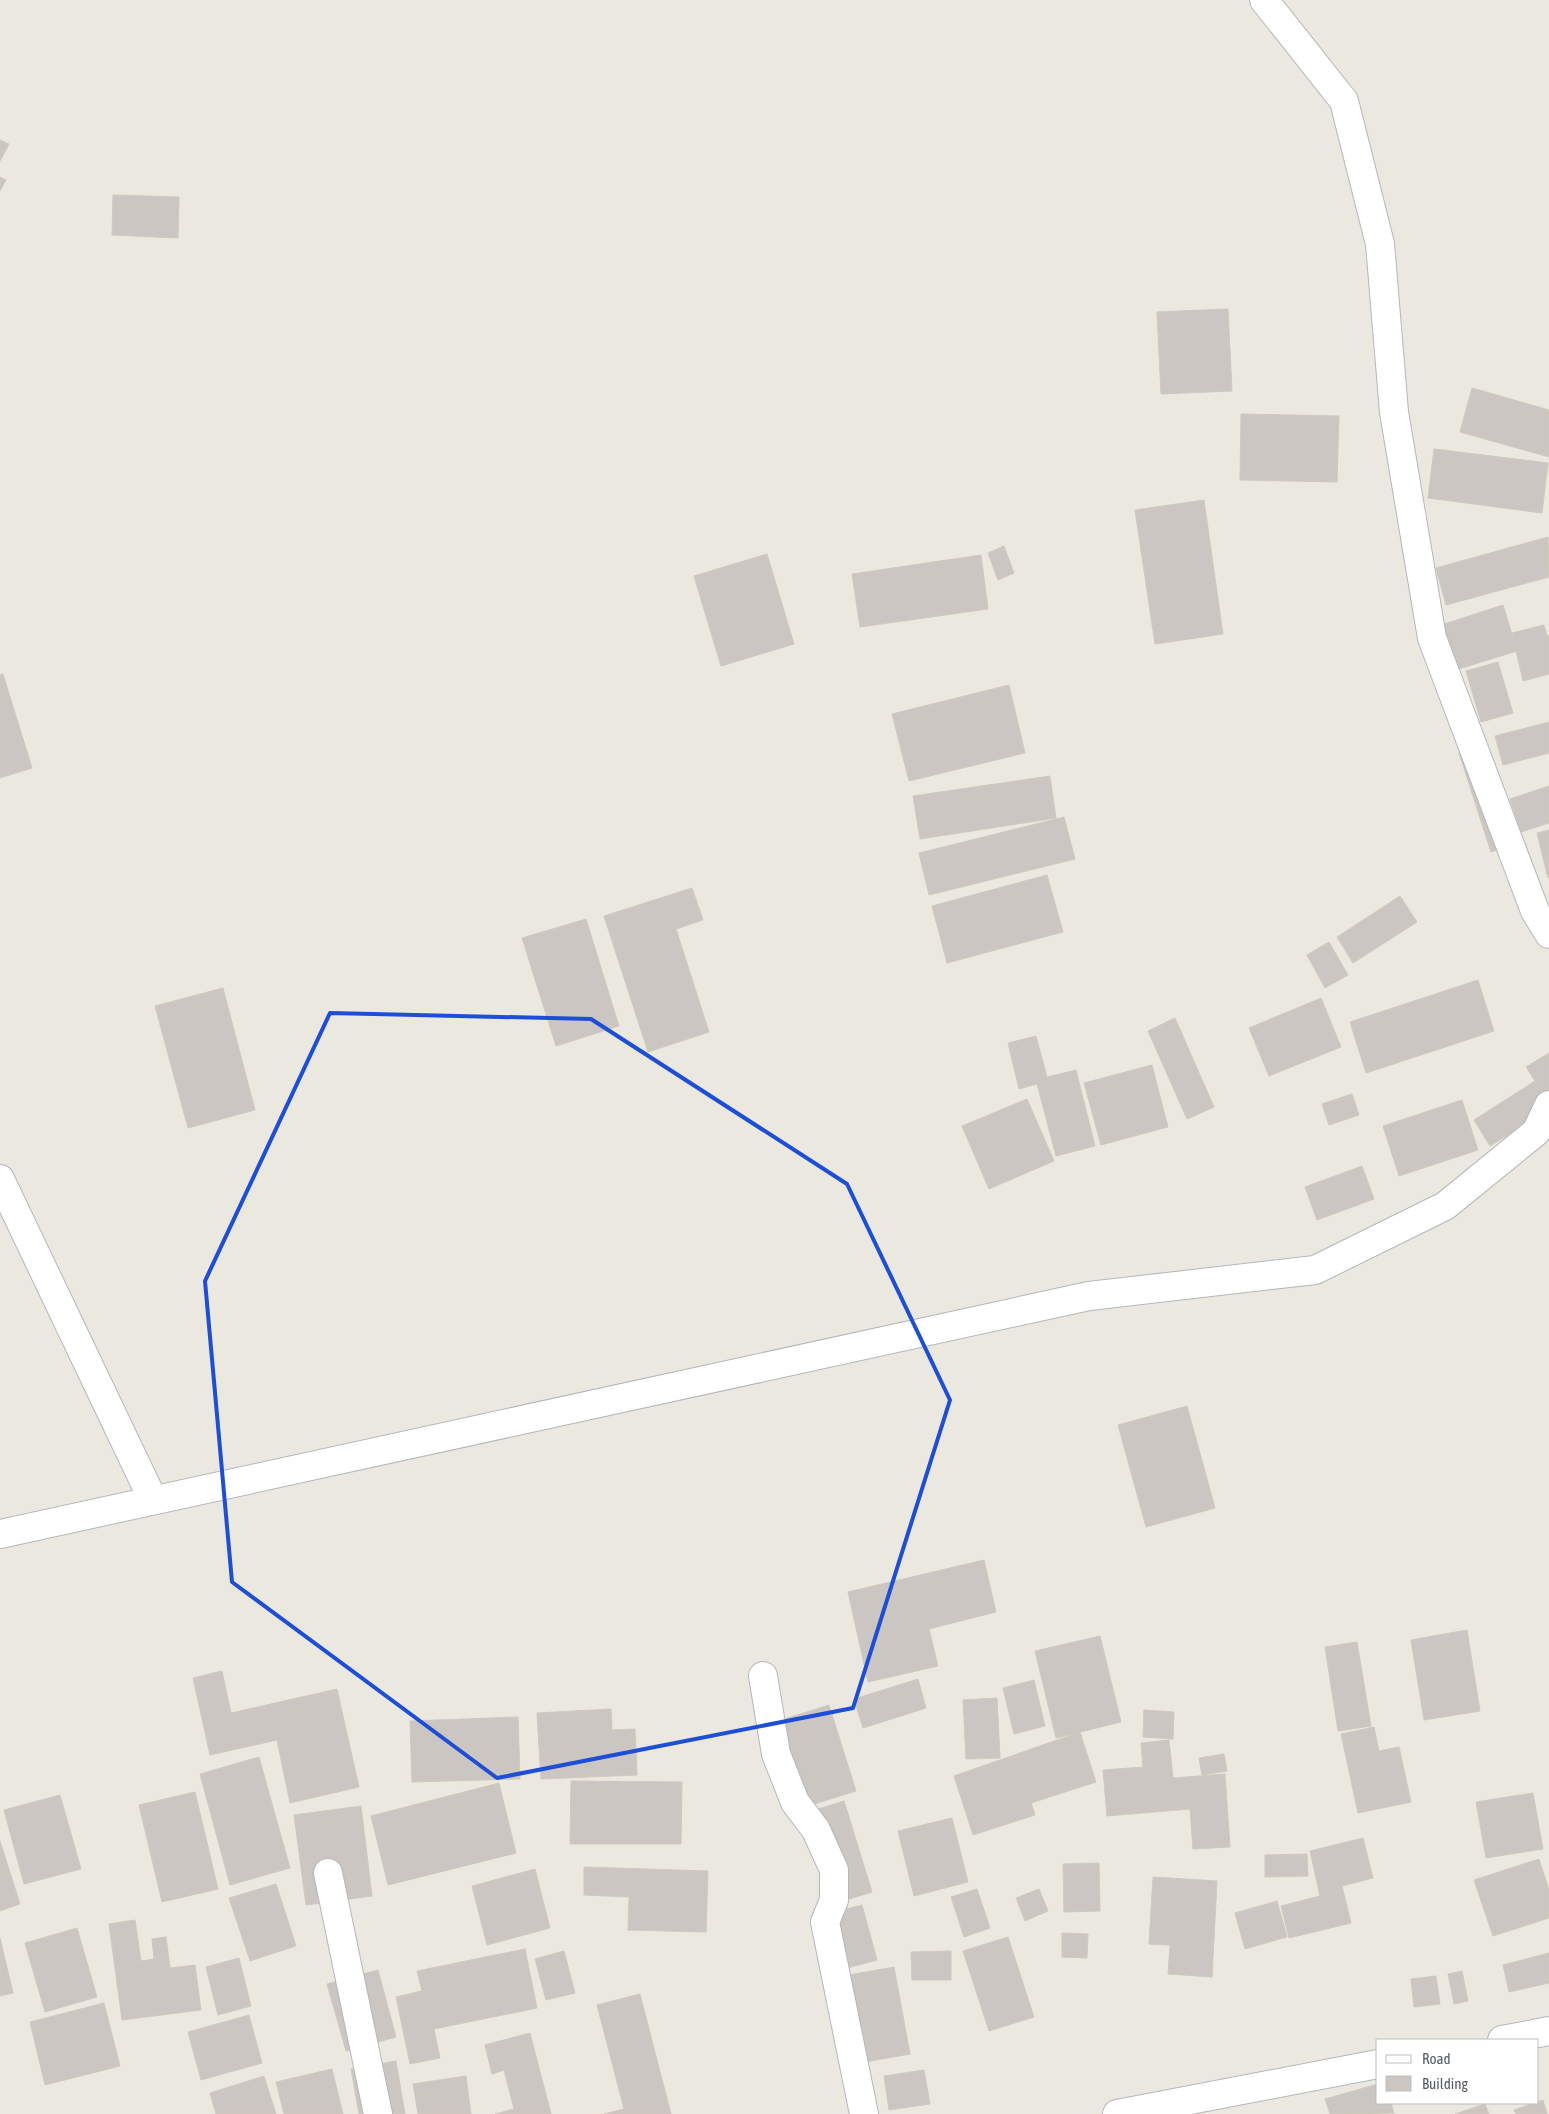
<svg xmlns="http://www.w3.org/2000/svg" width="1549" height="2114" font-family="'Asap Condensed',sans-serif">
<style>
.building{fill:#cbc6c1;stroke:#cfc9be}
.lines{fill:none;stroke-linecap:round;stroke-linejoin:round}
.minor-casing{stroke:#b5b7bc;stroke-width:30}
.tertiary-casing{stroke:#b5b7bc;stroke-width:30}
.minor{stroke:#fff;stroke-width:28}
.tertiary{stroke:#fff;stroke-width:28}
.marked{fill:none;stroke:#1d4ed8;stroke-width:4;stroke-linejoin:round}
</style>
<rect width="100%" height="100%" fill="#ebe8df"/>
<g class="building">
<polygon points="0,140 9,144 0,161"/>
<polygon points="0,177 6,180 0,191"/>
<polygon points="113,195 179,197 178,238 112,235"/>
<polygon points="1228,309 1232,391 1161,394 1157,312"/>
<polygon points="1472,388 1549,410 1549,457 1460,432"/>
<polygon points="1241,414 1339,416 1337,482 1240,480"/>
<polygon points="1434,449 1548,463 1542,513 1428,498"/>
<polygon points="1204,500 1223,634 1155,644 1135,510"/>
<polygon points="1548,537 1549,577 1446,605 1436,568"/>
<polygon points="1004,546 1014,573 998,580 988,553"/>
<polygon points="767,554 794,644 721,666 694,576"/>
<polygon points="981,555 988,609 860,627 852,574"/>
<polygon points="1503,605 1517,651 1449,672 1435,627"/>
<polygon points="1544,625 1547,636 1549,635 1549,674 1523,681 1512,633"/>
<polygon points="1498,662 1513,713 1481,722 1466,671"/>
<polygon points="3,674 32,768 0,778 0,675"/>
<polygon points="1009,685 1025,753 909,781 892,714"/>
<polygon points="1549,722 1549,753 1503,765 1495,736"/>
<polygon points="1481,746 1513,845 1491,852 1459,753"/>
<polygon points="1050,776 1056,818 920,839 913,796"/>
<polygon points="1549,786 1549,823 1521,832 1510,799"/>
<polygon points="1064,817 1075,859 929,895 919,853"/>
<polygon points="1549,830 1549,877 1548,878 1537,833"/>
<polygon points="1047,875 1063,932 947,963 932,906"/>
<polygon points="692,888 703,920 676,929 709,1032 648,1052 604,916"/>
<polygon points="1400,896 1417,922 1353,963 1337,937"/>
<polygon points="586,919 619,1026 556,1046 522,938"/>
<polygon points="1329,942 1348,975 1325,988 1307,955"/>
<polygon points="1478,980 1494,1031 1366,1073 1350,1022"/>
<polygon points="223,988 255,1110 188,1128 155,1006"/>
<polygon points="1321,998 1341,1047 1269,1076 1249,1028"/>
<polygon points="1175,1018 1214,1107 1187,1119 1148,1031"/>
<polygon points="1036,1036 1047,1077 1076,1070 1095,1146 1056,1156 1037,1084 1019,1089 1008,1043"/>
<polygon points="1549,1053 1549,1110 1490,1146 1474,1120 1535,1081 1526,1067"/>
<polygon points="1152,1065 1168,1127 1101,1145 1084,1083"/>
<polygon points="1352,1094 1359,1115 1329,1125 1322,1104"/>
<polygon points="1027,1099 1054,1161 989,1189 962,1126"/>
<polygon points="1462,1100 1478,1150 1399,1176 1383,1126"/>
<polygon points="1362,1166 1374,1199 1317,1220 1305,1187"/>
<polygon points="1187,1406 1215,1508 1146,1527 1118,1425"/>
<polygon points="984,1560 996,1612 929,1629 938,1666 868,1682 848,1592"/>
<polygon points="1467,1630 1480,1711 1424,1720 1411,1640"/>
<polygon points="1100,1636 1121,1722 1056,1738 1035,1651"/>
<polygon points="1357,1642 1371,1726 1338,1731 1325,1647"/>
<polygon points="222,1671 231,1713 337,1689 359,1787 290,1803 277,1740 210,1755 193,1678"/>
<polygon points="918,1679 926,1708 863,1728 854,1699"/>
<polygon points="1034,1680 1045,1726 1014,1734 1003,1688"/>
<polygon points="997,1698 1000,1758 966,1759 963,1700"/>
<polygon points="829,1705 856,1791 792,1811 765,1725"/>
<polygon points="611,1709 612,1730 635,1729 637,1775 541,1779 537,1713"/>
<polygon points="1144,1710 1174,1712 1173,1739 1143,1737"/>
<polygon points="518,1717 520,1779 412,1782 410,1721"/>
<polygon points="1374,1727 1379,1751 1399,1747 1411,1802 1358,1813 1341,1734"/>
<polygon points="1080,1732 1096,1782 1031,1803 1035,1815 973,1835 954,1776"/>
<polygon points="1169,1740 1173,1778 1225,1774 1230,1847 1193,1849 1190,1809 1107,1816 1103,1770 1143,1767 1141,1743"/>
<polygon points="1224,1754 1227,1771 1202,1775 1199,1758"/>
<polygon points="259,1757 290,1868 230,1885 200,1774"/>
<polygon points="571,1781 682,1782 681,1844 570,1844"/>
<polygon points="499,1783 516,1853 388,1885 371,1816"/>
<polygon points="195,1792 218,1889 162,1902 139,1805"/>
<polygon points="1533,1793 1543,1849 1486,1858 1476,1802"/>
<polygon points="60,1795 81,1869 24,1884 4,1810"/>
<polygon points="844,1801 872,1892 830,1905 802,1814"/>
<polygon points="361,1806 372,1896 306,1905 294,1815"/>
<polygon points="952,1818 968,1882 914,1896 898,1831"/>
<polygon points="1363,1838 1373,1878 1342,1886 1351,1923 1289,1938 1281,1906 1320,1896 1310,1851"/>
<polygon points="0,1841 20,1904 0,1911"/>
<polygon points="1307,1854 1308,1876 1265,1877 1265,1855"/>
<polygon points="1539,1859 1549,1890 1549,1918 1493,1936 1474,1880"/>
<polygon points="1099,1863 1100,1911 1064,1912 1063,1864"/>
<polygon points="584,1867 708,1871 706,1932 628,1930 629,1897 584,1895"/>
<polygon points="535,1869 550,1928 487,1945 472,1886"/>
<polygon points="1153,1877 1217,1881 1212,1977 1168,1974 1170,1945 1149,1944"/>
<polygon points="276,1884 296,1946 250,1961 229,1898"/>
<polygon points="977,1889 990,1928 964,1937 951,1897"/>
<polygon points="1039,1889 1048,1911 1025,1921 1016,1898"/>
<polygon points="1277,1901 1287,1937 1245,1949 1235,1913"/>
<polygon points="862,1905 877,1960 840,1970 825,1915"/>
<polygon points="135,1920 141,1961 154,1959 152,1939 166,1937 170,1968 195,1965 201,2010 122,2020 109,1924"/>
<polygon points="77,1928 97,1997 45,2012 25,1943"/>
<polygon points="1062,1933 1088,1934 1087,1958 1062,1957"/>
<polygon points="1008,1937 1034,2017 989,2031 963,1951"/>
<polygon points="0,1938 13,1993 0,1996"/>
<polygon points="525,1949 537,2008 434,2029 440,2058 410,2064 396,1997 422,1991 417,1971"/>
<polygon points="564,1951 575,1993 546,2000 535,1959"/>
<polygon points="951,1951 951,1980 912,1980 911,1952"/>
<polygon points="1549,1953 1549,1983 1509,1992 1503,1965"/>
<polygon points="239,1958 251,2006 218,2015 206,1967"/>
<polygon points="894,1967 910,2054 848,2065 832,1978"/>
<polygon points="378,1970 396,2037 346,2051 327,1984"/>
<polygon points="1462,1971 1468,2001 1454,2004 1448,1974"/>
<polygon points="1436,1976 1440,2004 1414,2007 1411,1979"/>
<polygon points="640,1994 671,2114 604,2114 624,2109 597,2005"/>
<polygon points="104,2003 120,2066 45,2085 30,2022"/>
<polygon points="249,2015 262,2063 201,2080 188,2032"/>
<polygon points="530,2033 551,2114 495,2114 514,2109 504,2070 492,2074 485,2045"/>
<polygon points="396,2061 405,2114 359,2114 351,2069"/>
<polygon points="332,2069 343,2114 284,2114 276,2082"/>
<polygon points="924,2070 930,2104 889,2110 884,2076"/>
<polygon points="264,2076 276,2114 216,2114 210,2093"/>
<polygon points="466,2076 471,2114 418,2114 413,2084"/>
<polygon points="1378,2084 1378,2103 1391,2103 1394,2113 1330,2114 1325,2099"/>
<polygon points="1543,2100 1547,2114 1516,2114 1514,2110"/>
<polygon points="1485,2104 1489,2114 1455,2114"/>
</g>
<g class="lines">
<defs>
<g id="minor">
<polyline points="1264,0 1344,101 1380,244 1394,412 1432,638 1535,911 1549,934"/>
<polyline points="0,1179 153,1500"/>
<polyline points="0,1534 1089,1296 1315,1270 1445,1206 1536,1132 1549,1105"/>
<polyline points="763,1676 776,1754 795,1802 816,1830 834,1870 834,1900 825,1922 864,2114"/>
<polyline points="328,1873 378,2114"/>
</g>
<g id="tertiary">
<polyline points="1502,2040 1549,2031"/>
<polyline points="1117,2114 1378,2064"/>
</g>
</defs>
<use href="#minor" class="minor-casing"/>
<use href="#tertiary" class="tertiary-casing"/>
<use href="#minor" class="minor"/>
<use href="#tertiary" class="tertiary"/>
</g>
<path class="marked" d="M330,1013L591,1019L847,1184L950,1400L853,1708L497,1778L232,1582L205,1281Z"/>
<rect x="1376" y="2039" width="162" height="65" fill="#ffffff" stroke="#bcbebf"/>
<rect x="1386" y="2055" width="25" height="8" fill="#ffffff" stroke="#bcbebf"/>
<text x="1422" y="2064" font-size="15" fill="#585c60">Road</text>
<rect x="1386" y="2076" width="25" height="15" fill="#cbc6c1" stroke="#bcbebf"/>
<text x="1422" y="2089" font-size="15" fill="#585c60">Building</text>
</svg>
